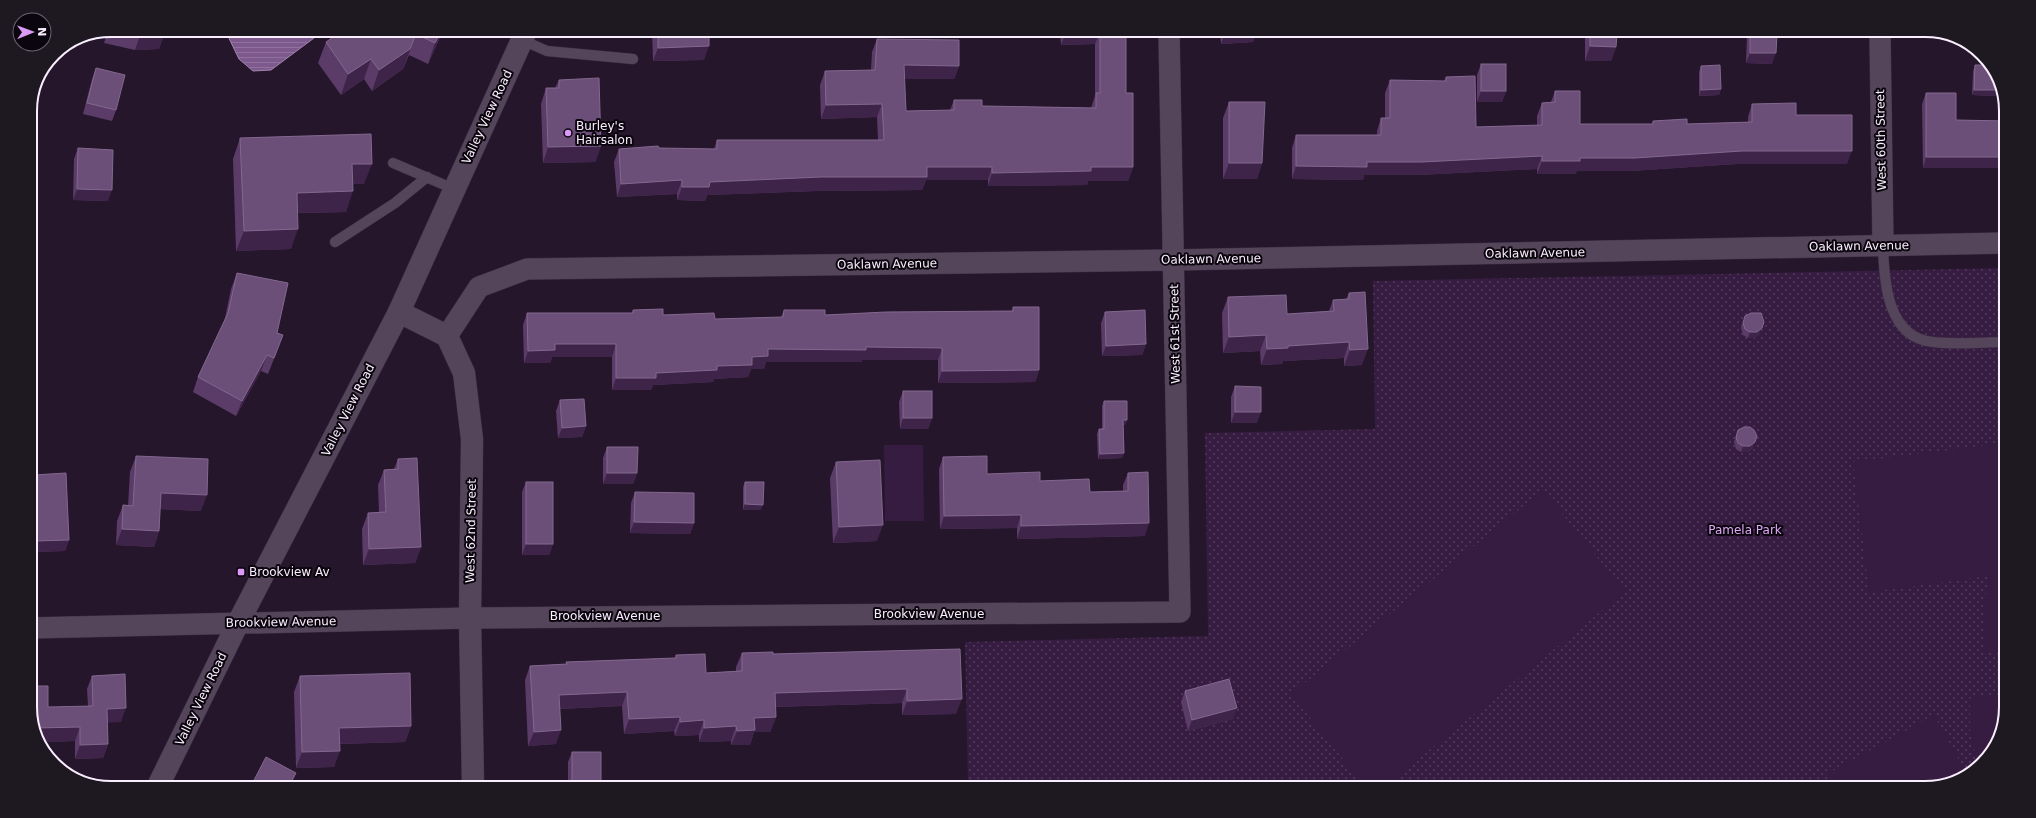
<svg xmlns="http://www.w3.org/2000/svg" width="2036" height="818" font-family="'DejaVu Sans',sans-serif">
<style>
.grass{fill:url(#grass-dots)}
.garden{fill:#361c41}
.water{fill:url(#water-rules);stroke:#a286af}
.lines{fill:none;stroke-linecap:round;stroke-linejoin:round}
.service-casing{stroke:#3f3045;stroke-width:11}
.minor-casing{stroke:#3f3045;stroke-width:22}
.tertiary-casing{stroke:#3f3045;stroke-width:23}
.service{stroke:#54455b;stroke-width:10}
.minor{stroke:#54455b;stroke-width:21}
.tertiary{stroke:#54455b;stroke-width:22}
.wall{fill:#5b3c68}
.shaded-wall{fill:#3e2449}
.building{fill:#6c4f79;stroke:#82688e}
.poi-dot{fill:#da9af6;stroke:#0b050e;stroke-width:1.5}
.labels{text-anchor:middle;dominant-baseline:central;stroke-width:4;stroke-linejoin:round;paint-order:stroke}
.street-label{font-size:12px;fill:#faefff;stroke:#0b050e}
.poi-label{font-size:12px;fill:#faefff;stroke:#0b050e;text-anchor:start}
.park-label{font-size:12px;fill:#dda9f5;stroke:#0b050e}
.rim{fill:none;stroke:#faefff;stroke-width:2}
</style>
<defs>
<pattern id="grass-dots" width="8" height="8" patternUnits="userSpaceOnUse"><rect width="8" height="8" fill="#361c41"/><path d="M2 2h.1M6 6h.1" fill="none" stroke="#543d5e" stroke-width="1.8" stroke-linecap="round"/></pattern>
<pattern id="water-rules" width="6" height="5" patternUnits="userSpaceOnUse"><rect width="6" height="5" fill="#7d598d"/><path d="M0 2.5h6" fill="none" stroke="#90719e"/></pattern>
</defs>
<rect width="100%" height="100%" fill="#25162c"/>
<polygon class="grass" points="2005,268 2002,733 1974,771 1925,788 968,786 965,642 1208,636 1205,433 1375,429 1373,281"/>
<g class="garden">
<polygon points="2004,443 2002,653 1983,653 1983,608 1989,576 1869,592 1853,462"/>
<polygon points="884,445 923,445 924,521 885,521"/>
<polygon points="1543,490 1625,592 1384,787 1365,787 1291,694"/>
<polygon points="2002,695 2002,733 1977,766 1970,732 1970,698"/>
<polygon points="1934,715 1967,774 1925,788 1834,788 1827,774"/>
</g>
<polygon class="water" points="225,30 321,31 314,38 271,70 253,71 239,59"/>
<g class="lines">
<defs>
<g id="service">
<polyline points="522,40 547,51 633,59"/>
<polyline points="393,163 454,189"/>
<polyline points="335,242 395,203 427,177"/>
<path d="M1883,246C1884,281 1887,338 1933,342C1956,345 1981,342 2004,342"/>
</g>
<g id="minor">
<polyline points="1880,34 1883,246"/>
<polyline points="447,336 479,287 527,269 1173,260 2005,243"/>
<polyline points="30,628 470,618 1180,612 1169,33"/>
</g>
<g id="tertiary">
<polyline points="399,312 447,336 464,373 472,439 470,618 473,785"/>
<polyline points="159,784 238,623 399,312 526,31"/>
</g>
</defs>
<use href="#service" class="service-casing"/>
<use href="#minor" class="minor-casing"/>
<use href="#tertiary" class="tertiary-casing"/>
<use href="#service" class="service"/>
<use href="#minor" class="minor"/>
<use href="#tertiary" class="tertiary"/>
</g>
<g class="wall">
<polygon points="111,30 164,35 159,49 135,50 104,43 108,31"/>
<polygon points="443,31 428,64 409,55 403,69 372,91 364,79 341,95 318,63 326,42"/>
<polygon points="652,31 709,31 704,60 653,61"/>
<polygon points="1060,32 1126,32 1126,93 1133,167 1128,181 1088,181 1087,185 988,186 988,180 926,180 922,190 816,191 707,195 705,201 677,200 677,194 617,197 614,162 619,149 659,148 714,149 717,140 878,140 877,117 821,119 820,85 825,71 871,70 872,52 877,39 959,66 954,79 904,79 906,111 950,110 954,100 982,106 1091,108 1095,96 1095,44 1061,45"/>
<polygon points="1220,33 1256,33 1253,42 1221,44"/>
<polygon points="1585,34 1617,34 1616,47 1611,61 1585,61"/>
<polygon points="1747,34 1777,34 1772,64 1746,63 1747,36"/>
<polygon points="1481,64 1506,91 1502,102 1477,102 1477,75"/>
<polygon points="1975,65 1996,96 1972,95 1973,71"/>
<polygon points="1701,66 1721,89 1719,95 1699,96 1699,72"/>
<polygon points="96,68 116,110 112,121 83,114 92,79"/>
<polygon points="1446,77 1476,127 1537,125 1537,116 1542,103 1551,102 1555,91 1580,124 1652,124 1653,121 1687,124 1748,122 1748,117 1752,104 1796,115 1847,164 1737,164 1630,171 1577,171 1575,174 1537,174 1537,169 1418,175 1364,175 1363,180 1292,179 1292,148 1296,135 1377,135 1377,131 1381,118 1385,118 1385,93 1390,80 1444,81"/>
<polygon points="559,80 601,146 595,162 543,163 541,104 546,88 555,88"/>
<polygon points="1926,93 1956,120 2006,121 2005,168 1923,168 1922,104"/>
<polygon points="1229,102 1262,163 1257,179 1223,179 1223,118"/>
<polygon points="240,138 364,184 353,184 346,212 298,213 291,249 236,251 233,159"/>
<polygon points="78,148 108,201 73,200 74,159"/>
<polygon points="237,273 277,333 277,351 268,374 261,371 236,416 193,392 198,377 224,323 231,289"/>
<polygon points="1349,293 1362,365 1344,366 1344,358 1283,361 1282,364 1261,365 1260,351 1223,353 1222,313 1228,297 1287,314 1329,311 1333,300 1346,299"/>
<polygon points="1013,307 1039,370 1035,382 938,383 938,360 862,360 862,362 766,362 764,369 751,369 748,377 714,379 713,382 653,385 651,390 612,390 612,357 552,357 550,363 524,363 523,325 527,313 632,313 633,310 663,315 715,319 781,317 784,310 825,315 1012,311"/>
<polygon points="1105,312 1146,344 1142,355 1102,356 1101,323"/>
<polygon points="1745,316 1760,333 1755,338 1748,338 1743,335 1741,328"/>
<polygon points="1235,386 1257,423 1231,423 1231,397"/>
<polygon points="903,391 932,418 928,429 900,429 899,402"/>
<polygon points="560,400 586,426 582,437 558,438 556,411"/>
<polygon points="1104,401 1127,420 1125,425 1123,425 1124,453 1122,458 1098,459 1097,434 1099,429 1102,429 1102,406"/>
<polygon points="1738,430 1753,448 1748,452 1741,452 1736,449 1734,442"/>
<polygon points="607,447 637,473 633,484 603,484 603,458"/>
<polygon points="136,456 201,511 160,509 159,531 154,547 116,545 117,521 123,505 128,506 130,472"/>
<polygon points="943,457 987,474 1040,481 1090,492 1123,491 1123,485 1128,473 1145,536 1017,539 1017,528 940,529 939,469"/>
<polygon points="398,459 421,547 415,563 363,565 362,529 368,513 379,513 378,485 384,470 394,469"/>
<polygon points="836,462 877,541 833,543 830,478"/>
<polygon points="34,475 69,540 65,551 32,552 30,485"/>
<polygon points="526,482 553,544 549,555 522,555 522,492"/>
<polygon points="745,482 761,510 743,510 743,487"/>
<polygon points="635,492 694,523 690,534 630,533 631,503"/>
<polygon points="960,649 956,714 902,715 902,703 775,707 776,717 770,732 754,732 750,745 731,745 731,741 699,742 699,735 675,736 674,731 624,734 622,706 560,709 556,744 528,746 525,680 530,666 566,664 566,662 675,658 676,655 706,673 736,671 736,667 742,653 773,654"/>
<polygon points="92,676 121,722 107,722 108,744 103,758 75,759 75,741 41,742 30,712 88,706 87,689"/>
<polygon points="300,676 411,726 405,742 340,744 334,767 296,768 294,692"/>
<polygon points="1185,691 1233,719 1188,731 1181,702"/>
<polygon points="572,752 600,785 568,785 568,762"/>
</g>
<g class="shaded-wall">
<polygon points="441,31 443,31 428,64 435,43"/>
<polygon points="1066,32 1100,32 1095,44 1061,45"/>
<polygon points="1225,33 1256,33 1253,42 1221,44"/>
<polygon points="416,34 403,69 372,91 379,70"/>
<polygon points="164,35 159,49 135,50 140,36"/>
<polygon points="709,46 704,60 653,61 658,48"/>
<polygon points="1590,46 1616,47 1611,61 1585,61"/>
<polygon points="1750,53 1776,53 1772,64 1746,63"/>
<polygon points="371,59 364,79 341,95 348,74"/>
<polygon points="904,65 959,66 954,79 899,79"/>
<polygon points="1721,89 1719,95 1699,96 1701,90"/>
<polygon points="1974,90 1998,90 1996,96 1972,95"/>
<polygon points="1481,91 1506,91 1502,102 1477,102"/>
<polygon points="882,104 877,117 821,119 826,105"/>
<polygon points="601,146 595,162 543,163 548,147"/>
<polygon points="1742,151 1852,151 1847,164 1737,164 1630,171 1577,171 1575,174 1537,174 1542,161 1580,158"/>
<polygon points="1542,156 1537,169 1418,175 1364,175 1363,180 1292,179 1296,166 1367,162"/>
<polygon points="1926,157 2005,157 2005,168 1923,168"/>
<polygon points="1229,163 1262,163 1257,179 1223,179"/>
<polygon points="352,164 372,164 364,184 345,184"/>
<polygon points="927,167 992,167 988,180 926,180 922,190 816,191 707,195 705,201 677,200 682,187 710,182"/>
<polygon points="1091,167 1133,167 1128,181 1088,181 1087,185 988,186 992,173"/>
<polygon points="682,180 677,194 617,197 621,184"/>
<polygon points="77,189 112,190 108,201 73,200"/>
<polygon points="353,191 346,212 290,213 297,193"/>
<polygon points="298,229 291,249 236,251 244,231"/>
<polygon points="1762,328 1760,333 1755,338 1748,338 1750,332"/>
<polygon points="1266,335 1260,351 1223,353 1229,337"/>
<polygon points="1349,342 1344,358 1283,361 1282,364 1261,365 1267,349 1288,346"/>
<polygon points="555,344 616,344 612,357 552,357 550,363 524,363 528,351"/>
<polygon points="1146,344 1142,355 1102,356 1106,346"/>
<polygon points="866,347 942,348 938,360 862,360 862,362 766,362 764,369 751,369 748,377 714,379 713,382 653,385 651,390 612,390 616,378 656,373 717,366 752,357 768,349"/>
<polygon points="1368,349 1362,365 1344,366 1350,350"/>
<polygon points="267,355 261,371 236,416 242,401"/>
<polygon points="1039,370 1035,382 938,383 942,371"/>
<polygon points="1235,412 1261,412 1257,423 1231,423"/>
<polygon points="903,418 932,418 928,429 900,429"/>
<polygon points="1123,420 1127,420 1125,425 1121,425"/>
<polygon points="586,426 582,437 558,438 562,428"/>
<polygon points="1757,436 1753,448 1748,452 1741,452 1743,446"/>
<polygon points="1124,453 1122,458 1098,459 1100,454"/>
<polygon points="607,473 637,473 633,484 603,484"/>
<polygon points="161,493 207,495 201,511 155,509"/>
<polygon points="745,504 763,505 761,510 743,510"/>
<polygon points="1021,515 1017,528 940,529 944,516"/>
<polygon points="634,522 694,523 690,534 630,533"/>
<polygon points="1149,523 1145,536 1017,539 1021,526"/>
<polygon points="883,525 877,541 833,543 839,527"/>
<polygon points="122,529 159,531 154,547 116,545"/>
<polygon points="69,540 65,551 32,552 36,541"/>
<polygon points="526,544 553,544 549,555 522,555"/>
<polygon points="421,547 415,563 363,565 369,549"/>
<polygon points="907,689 902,703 769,707 775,693"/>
<polygon points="627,692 622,706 554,709 559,695"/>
<polygon points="962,699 956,714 902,715 907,701"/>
<polygon points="126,708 121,722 102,723 107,709"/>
<polygon points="1237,708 1233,719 1188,731 1192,720"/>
<polygon points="680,717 674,731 624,734 629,719"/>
<polygon points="776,717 770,732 754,732 750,745 731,745 737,731 754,718"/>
<polygon points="704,720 699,735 675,736 680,722"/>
<polygon points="411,726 405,742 333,744 339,728"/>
<polygon points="736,726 731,741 699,742 704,728"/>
<polygon points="80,727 75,741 41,742 36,728"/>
<polygon points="561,730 556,744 528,746 534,732"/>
<polygon points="108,744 103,758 75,759 80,745"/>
<polygon points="340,751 334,767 296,768 302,752"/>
<polygon points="296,773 292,784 290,784"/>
<polygon points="572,781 601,782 600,785 570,785"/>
</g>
<g class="building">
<polygon points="113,30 165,30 164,35 140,36"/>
<polygon points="342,31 441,31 435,43 416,34 410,49 379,70 371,59 348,74 326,42"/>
<polygon points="658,31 709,31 709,46 658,48"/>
<polygon points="1100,32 1126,32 1126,93 1133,93 1133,167 1091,167 1091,171 992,173 992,167 927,167 927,177 821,177 710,182 709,187 682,187 682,180 621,184 619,149 658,146 659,148 717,149 717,140 884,140 882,104 826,105 825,71 875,70 877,39 959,40 959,66 904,65 906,111 954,110 954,100 982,100 982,106 1096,108 1096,93 1100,93"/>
<polygon points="1590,34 1617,34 1616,47 1590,46"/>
<polygon points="1750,34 1777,34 1776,53 1750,53"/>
<rect x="1481" y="64" width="25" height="27"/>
<polygon points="1720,65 1721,89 1701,90 1701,66"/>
<polygon points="1975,65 1990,65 1998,86 1998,90 1974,90"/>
<polygon points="96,68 125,75 116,110 87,103"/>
<polygon points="1475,76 1476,127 1542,125 1542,103 1555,102 1555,91 1580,91 1580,124 1653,124 1653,121 1687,119 1687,124 1752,122 1752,104 1796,103 1796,115 1852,115 1852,151 1742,151 1635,158 1580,158 1580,161 1542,161 1542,156 1422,162 1367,162 1367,167 1296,166 1296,135 1381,135 1381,118 1390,118 1390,80 1446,81 1446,77"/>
<polygon points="599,78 601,146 548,147 546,88 559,88 559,80"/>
<polygon points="1926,93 1956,93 1956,120 2006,121 2005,157 1926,157"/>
<polygon points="1229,102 1265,102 1262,163 1229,163"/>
<polygon points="371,134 372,164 352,164 353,191 297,193 298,229 244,231 240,138"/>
<polygon points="78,148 113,150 112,190 77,189"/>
<polygon points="237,273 288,283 277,333 283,335 274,358 267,355 242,401 198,377 228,313"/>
<polygon points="1365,292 1368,349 1350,350 1349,342 1288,346 1288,348 1267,349 1266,335 1229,337 1228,297 1286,295 1287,314 1334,311 1333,300 1349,299 1349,293"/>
<polygon points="1013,307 1039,307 1039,370 942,371 942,348 866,347 866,350 768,349 768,356 752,357 752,365 717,366 717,370 656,373 656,378 616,378 616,344 555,344 555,350 528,351 527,313 633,313 633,310 663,309 663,315 714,313 715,319 783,317 784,310 825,310 825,315 886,312 1013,311"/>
<polygon points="1145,310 1146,344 1106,346 1105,312"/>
<polygon points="1751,313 1761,313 1764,322 1762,328 1757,332 1750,332 1745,329 1743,323 1745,316"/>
<polygon points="1235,386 1261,387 1261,412 1235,412"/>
<rect x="903" y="391" width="29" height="27"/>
<polygon points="584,399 586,426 562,428 560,400"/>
<polygon points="1104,401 1127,401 1127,420 1123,420 1124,453 1100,454 1099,429 1104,429"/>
<polygon points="1744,427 1750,427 1754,430 1757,436 1755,442 1750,446 1743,446 1738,443 1736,437 1738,430"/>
<polygon points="607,447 638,447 637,473 607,473"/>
<polygon points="136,456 208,459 207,495 161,493 159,531 122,529 123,505 133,506"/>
<polygon points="987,456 987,474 1040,472 1040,481 1089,479 1090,492 1128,491 1128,473 1148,472 1149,523 1021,526 1021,515 944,516 943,457"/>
<polygon points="417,458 421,547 369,549 368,513 386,512 384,470 398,469 398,459"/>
<polygon points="880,460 883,525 839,527 836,462"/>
<polygon points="66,473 69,540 36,541 34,475"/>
<rect x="526" y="482" width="27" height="62"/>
<polygon points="745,482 764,482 763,505 745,504"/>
<polygon points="635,492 694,493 694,523 634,522"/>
<polygon points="960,649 962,699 907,701 907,689 775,693 776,717 754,718 755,730 737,731 736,726 704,728 704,720 680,722 680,717 629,719 627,692 559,695 561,730 534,732 530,666 567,664 566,662 676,658 676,655 705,654 706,673 742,671 742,653 773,652 773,654"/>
<polygon points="410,673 411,726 339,728 340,751 302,752 300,676"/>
<polygon points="125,674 126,708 107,709 108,744 80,745 80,727 36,728 30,712 30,686 48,686 48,707 93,706 92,676"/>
<polygon points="1229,679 1237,708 1192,720 1185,691"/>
<polygon points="572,752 601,752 601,782 572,781"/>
<polygon points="266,757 296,773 290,784 252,784"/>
</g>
<g class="poi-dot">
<circle cx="568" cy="133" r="4"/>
<rect x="237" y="568" width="8" height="8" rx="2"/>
</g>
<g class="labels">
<g class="street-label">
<text transform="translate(487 117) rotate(-65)">Valley View Road</text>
<text transform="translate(1881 140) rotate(-91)">West 60th Street</text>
<text transform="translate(1859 246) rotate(-1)">Oaklawn Avenue</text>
<text transform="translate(1535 253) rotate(-1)">Oaklawn Avenue</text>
<text transform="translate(1211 259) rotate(-1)">Oaklawn Avenue</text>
<text transform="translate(887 264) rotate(-1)">Oaklawn Avenue</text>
<text transform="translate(1175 334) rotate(-91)">West 61st Street</text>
<text transform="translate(348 410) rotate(-63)">Valley View Road</text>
<text transform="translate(471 531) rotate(-89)">West 62nd Street</text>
<text x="929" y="614">Brookview Avenue</text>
<text x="605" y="616">Brookview Avenue</text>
<text transform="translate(281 622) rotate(-1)">Brookview Avenue</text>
<text transform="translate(201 699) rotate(-64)">Valley View Road</text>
</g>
<g class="poi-label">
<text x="576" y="126">Burley's<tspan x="576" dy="14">Hairsalon</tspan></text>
<text x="249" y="572">Brookview Av</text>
</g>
<g class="park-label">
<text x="1745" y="530">Pamela Park</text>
</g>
</g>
<path d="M0 0H2036V818H0ZM111 37H1925A74 74 0 0 1 1999 111V707A74 74 0 0 1 1925 781H111A74 74 0 0 1 37 707V111A74 74 0 0 1 111 37Z" fill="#1e1821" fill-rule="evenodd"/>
<path class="rim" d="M111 37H1925A74 74 0 0 1 1999 111V707A74 74 0 0 1 1925 781H111A74 74 0 0 1 37 707V111A74 74 0 0 1 111 37Z"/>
<g transform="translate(32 32) rotate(89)"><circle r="19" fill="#0b050e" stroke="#6b636e"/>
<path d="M0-3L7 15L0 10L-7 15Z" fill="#da9af6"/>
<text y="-6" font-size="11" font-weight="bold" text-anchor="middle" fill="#faefff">N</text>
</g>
</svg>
